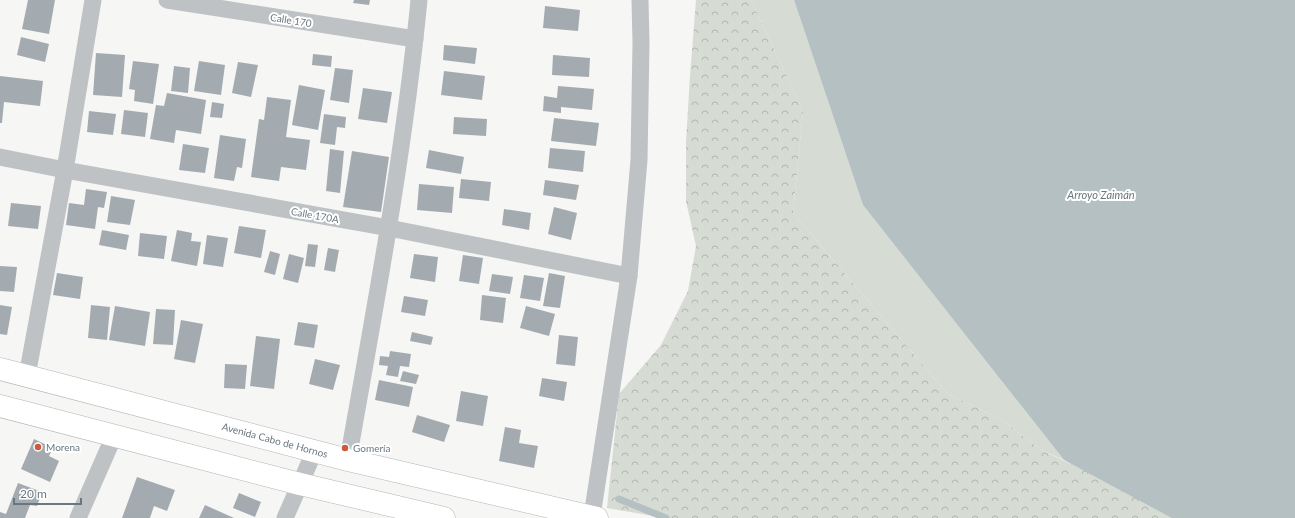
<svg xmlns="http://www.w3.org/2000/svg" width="1295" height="518" font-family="Lato,sans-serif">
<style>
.green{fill:#d6dbd4}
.park{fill:url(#park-crowns)}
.water{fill:#b5c0c3}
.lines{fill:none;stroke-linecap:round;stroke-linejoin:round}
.stream{stroke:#b5c0c3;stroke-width:7}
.building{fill:#a4abb0}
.primary-casing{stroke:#b2b6b9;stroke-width:23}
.street{stroke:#bec2c5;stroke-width:17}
.primary{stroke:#fff;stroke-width:22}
.poi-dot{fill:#cd5a3e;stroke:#fff;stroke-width:1.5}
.labels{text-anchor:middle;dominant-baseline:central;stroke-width:4;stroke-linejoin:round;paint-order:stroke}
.street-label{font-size:10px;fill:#697781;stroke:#fff}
.poi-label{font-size:10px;fill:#697781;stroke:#fff;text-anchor:start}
.water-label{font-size:11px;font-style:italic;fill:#65777d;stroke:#fff}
</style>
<defs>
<pattern id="park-crowns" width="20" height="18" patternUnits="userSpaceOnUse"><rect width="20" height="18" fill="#d6dbd4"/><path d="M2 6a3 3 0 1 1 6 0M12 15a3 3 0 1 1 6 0" fill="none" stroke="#b2b6b1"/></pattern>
</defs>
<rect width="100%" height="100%" fill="#f6f6f4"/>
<polygon class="green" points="751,0 794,0 863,205 1064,460 1041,450 1004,421 947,393 793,213 803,111"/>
<polygon class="park" points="696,0 751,0 803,111 793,213 947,393 1004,421 1041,450 1187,518 665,518 607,508 619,394 661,345 688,291 696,246 686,201 686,142 690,76"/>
<polygon class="water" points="794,0 1295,0 1295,518 1172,518 1064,460 863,205"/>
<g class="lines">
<polyline class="stream" points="619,499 666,518"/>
</g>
<g class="building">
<polygon points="28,0 55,0 49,34 22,29"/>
<polygon points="354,0 370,0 369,5 353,3"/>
<polygon points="545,6 580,10 578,31 543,28"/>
<polygon points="21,37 49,44 45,62 17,55"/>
<polygon points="444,45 477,48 475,64 443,60"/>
<polygon points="96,53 125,55 122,97 93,95"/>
<polygon points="313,54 332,56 331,67 312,65"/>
<polygon points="553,55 590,58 589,77 552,75"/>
<polygon points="133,61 159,64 153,104 134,101 135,90 129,89"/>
<polygon points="199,61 225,65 221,95 194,91"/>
<polygon points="238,62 258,65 251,97 232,93"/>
<polygon points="174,66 190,68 188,93 171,91"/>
<polygon points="335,68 353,70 349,103 330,100"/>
<polygon points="444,71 485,76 482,100 441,95"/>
<polygon points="0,76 43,81 40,106 4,102 2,123 0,123"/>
<polygon points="299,85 325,90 318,130 292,125"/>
<polygon points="558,86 594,89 592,110 561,107 561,113 543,111 544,96 557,98"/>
<polygon points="363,88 392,92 387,123 358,119"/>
<polygon points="167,93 206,100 201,134 176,130 174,143 150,139 156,105 164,106"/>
<polygon points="267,97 291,100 286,137 310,140 306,170 281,167 279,181 251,177 259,119 264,120"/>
<polygon points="212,102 224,104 222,118 210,117"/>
<polygon points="124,110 148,113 145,137 121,134"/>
<polygon points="89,111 116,114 113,135 87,132"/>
<polygon points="324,114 346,117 345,128 337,127 335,145 320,143"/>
<polygon points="454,117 487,119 486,136 453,134"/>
<polygon points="554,118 599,123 596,146 551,141"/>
<polygon points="220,135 246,139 242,168 237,167 234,181 214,178"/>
<polygon points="183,144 209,148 205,173 179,170"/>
<polygon points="550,148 585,151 583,172 548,168"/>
<polygon points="330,149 344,151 340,193 326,191"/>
<polygon points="429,150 464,157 461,174 426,168"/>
<polygon points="352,151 389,157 381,212 343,207"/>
<polygon points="461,179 491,182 489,201 459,198"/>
<polygon points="545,180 579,185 576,200 543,195"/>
<polygon points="419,184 454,187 452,213 417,210"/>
<polygon points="86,189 107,192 104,208 98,207 95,229 66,225 69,203 84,205"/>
<polygon points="111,196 135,200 130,225 107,222"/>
<polygon points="11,203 41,206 38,229 8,226"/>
<polygon points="554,207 577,213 571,240 548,234"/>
<polygon points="504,209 531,213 529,230 502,225"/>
<polygon points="239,226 266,230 261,258 234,253"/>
<polygon points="102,230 129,235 126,250 99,245"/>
<polygon points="177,230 192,233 191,241 201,242 197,266 171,261"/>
<polygon points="140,233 167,236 164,259 138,256"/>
<polygon points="207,235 228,238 223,267 203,264"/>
<polygon points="308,244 318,245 315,267 305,266"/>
<polygon points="328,248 339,250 335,272 324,270"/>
<polygon points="270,251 280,254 275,275 264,272"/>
<polygon points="289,254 304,258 298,283 283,279"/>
<polygon points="414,254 438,257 435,282 410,278"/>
<polygon points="463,255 483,258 479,284 459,281"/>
<polygon points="0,266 17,267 14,292 0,291"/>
<polygon points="57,273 83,277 80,299 53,295"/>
<polygon points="549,273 565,276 560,308 543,306"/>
<polygon points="492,274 513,277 510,294 489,291"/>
<polygon points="524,275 544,278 540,301 520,298"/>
<polygon points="482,295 506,298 503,323 480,320"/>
<polygon points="404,296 428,300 425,316 401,312"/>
<polygon points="0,305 12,307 7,335 0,334"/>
<polygon points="91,305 110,307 107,340 88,338"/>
<polygon points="115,306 150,312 145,346 109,340"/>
<polygon points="526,306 555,314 549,336 520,328"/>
<polygon points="156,309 175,310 173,345 153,344"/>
<polygon points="181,320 203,324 195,363 174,359"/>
<polygon points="298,322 318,325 314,348 294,345"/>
<polygon points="412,332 433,337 431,345 410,341"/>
<polygon points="559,335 578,337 575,366 556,364"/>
<polygon points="256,336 280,339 274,389 250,386"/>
<polygon points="390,351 411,354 409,367 400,366 398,377 386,375 388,366 379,365 380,356 389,357"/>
<polygon points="315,359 340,365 333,390 309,384"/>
<polygon points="225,364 247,365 245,389 224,388"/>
<polygon points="403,371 419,375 416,384 400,381"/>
<polygon points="542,378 567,382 564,401 539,396"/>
<polygon points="379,380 413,387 409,407 375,400"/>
<polygon points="461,391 488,396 483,426 456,421"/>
<polygon points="417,415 450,425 444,442 412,432"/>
<polygon points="505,427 521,430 519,443 538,446 534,468 499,461"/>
<polygon points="34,439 53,448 49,456 59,461 50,482 21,469"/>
<polygon points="137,477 175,490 167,511 154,506 150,518 122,518"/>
<polygon points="18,483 42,492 37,506 30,505 25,518 0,518 0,512 6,514"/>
<polygon points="239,493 261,502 255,517 233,508"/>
<polygon points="205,505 234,518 199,518"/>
</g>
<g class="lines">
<defs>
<g id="primary">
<polyline points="0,369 348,460 597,518"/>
<polyline points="0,406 300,484 444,518"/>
</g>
</defs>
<use href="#primary" class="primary-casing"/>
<g class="street">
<polyline points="167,0 415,39"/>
<polyline points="0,157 65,170 389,228 629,276"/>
<polyline points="27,376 65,170 93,0"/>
<path d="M348,460C375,307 404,154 419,0"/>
<polyline points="592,516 629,276 639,160 641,43 640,0"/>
<polyline points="78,518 114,436"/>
<polyline points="285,518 315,450"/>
</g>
<use href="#primary" class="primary"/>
</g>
<g class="poi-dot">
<circle cx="38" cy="447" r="4"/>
<circle cx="345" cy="448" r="4"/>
</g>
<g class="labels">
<g class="street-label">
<text transform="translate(291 20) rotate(9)">Calle 170</text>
<text transform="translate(315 215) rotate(10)">Calle 170A</text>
<text transform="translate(275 440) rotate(15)">Avenida Cabo de Hornos</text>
</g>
<g class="poi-label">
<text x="46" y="447">Morena</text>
<text x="353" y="448">Gomería</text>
</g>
<g class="water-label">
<text x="1101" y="194">Arroyo Zaimán</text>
</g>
</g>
<path d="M14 498v6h67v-6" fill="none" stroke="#697781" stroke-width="2"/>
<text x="20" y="498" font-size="12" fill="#697781" stroke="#ffffff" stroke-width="3" paint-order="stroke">20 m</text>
</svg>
